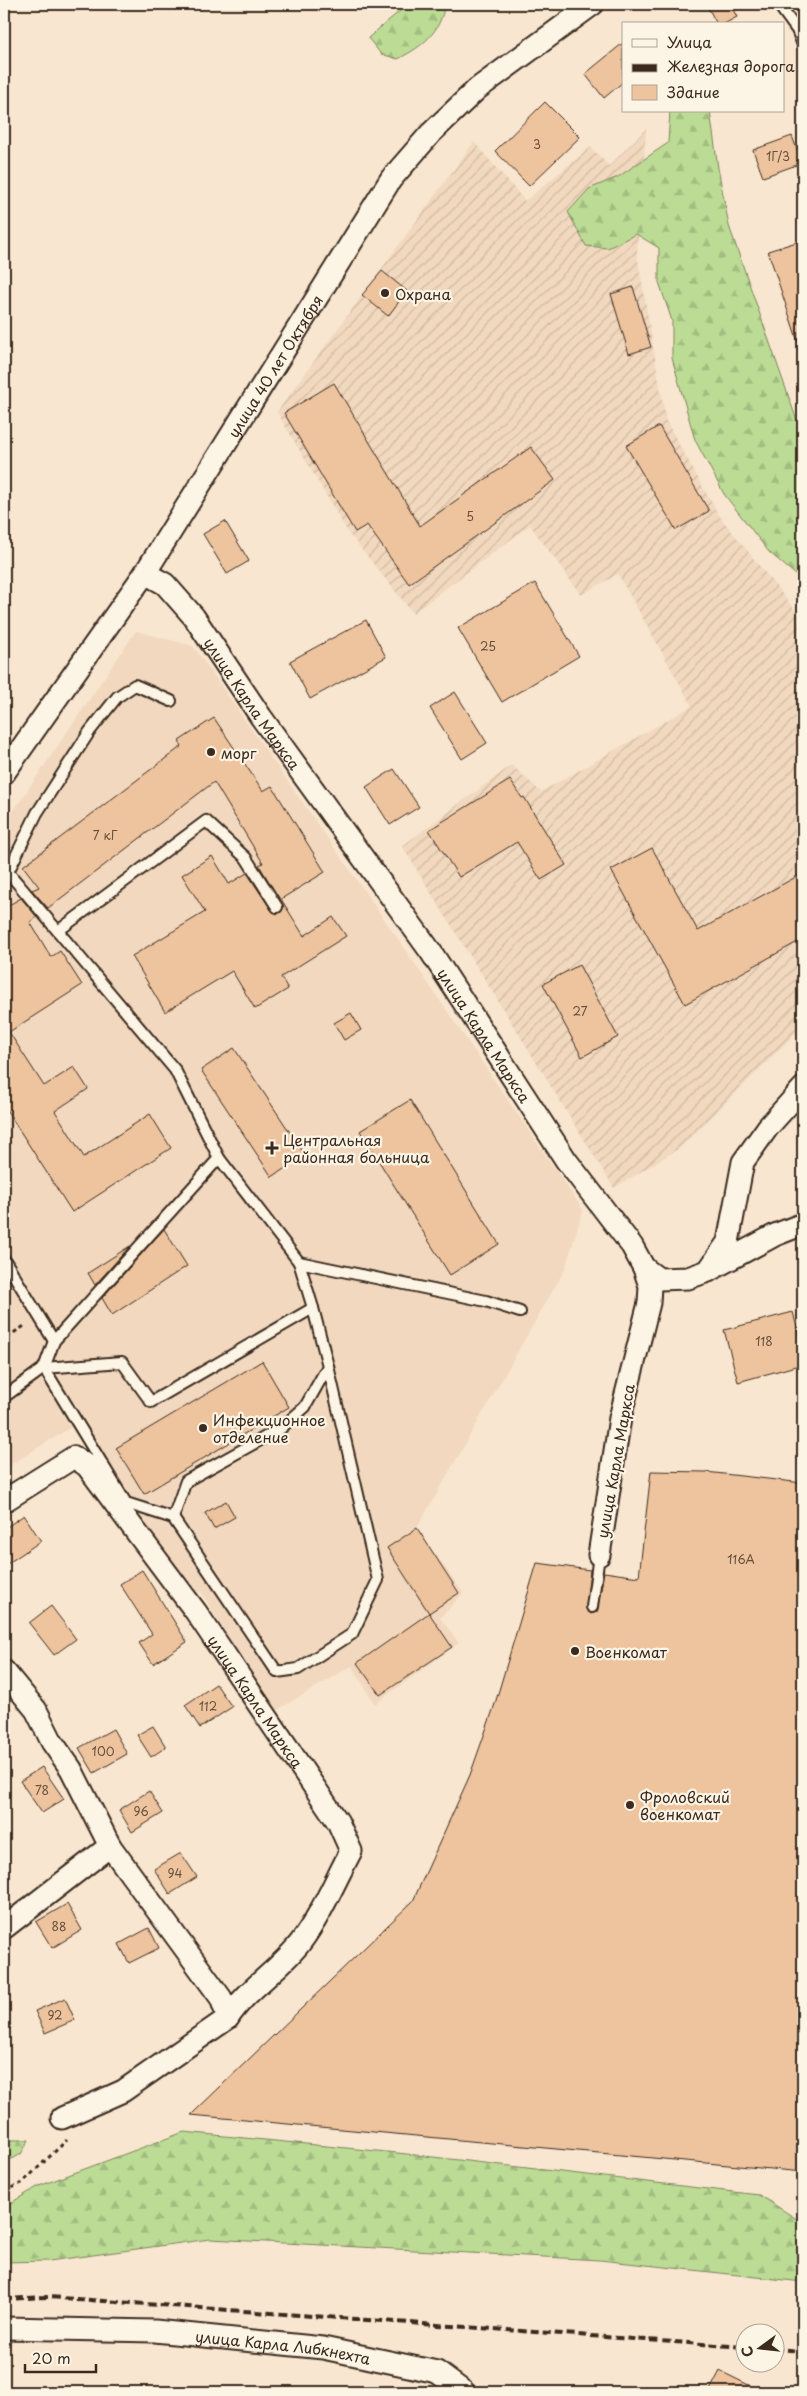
<svg xmlns="http://www.w3.org/2000/svg" width="807" height="2396" font-family="'Playpen Sans',sans-serif">
<style>
.built{fill:#f1d8be}
.industrial{fill:url(#industrial-furrows)}
.forest{fill:url(#forest-firs);stroke:#7c835a}
.building{fill:#eec49e;stroke:#3b2a1e}
.lines{fill:none;stroke-linecap:round;stroke-linejoin:round}
.service-casing{stroke:#3b2a1e;stroke-width:14}
.minor-casing{stroke:#3b2a1e;stroke-width:25}
.path{stroke:#3b2a1e;stroke-width:3;stroke-dasharray:4 4;stroke-linecap:butt}
.service{stroke:#fcf5e5;stroke-width:10}
.minor{stroke:#fcf5e5;stroke-width:21}
.rail{stroke:#3b2a1e;stroke-width:4;stroke-dasharray:8 4;stroke-linecap:butt}
.poi-dot{fill:#3b2a1e;stroke:#fcf5e5;stroke-width:2}
.labels{text-anchor:middle;dominant-baseline:central;stroke-width:4.5;stroke-linejoin:round;paint-order:stroke}
.number-label{font-size:12px;fill:#68503e}
.poi-label{font-size:15px;fill:#3b2a1e;stroke:#fcf5e5;text-anchor:start}
.street-label{font-size:15px;fill:#3b2a1e;stroke:#fcf5e5}
</style>
<defs>
<pattern id="industrial-furrows" width="10" height="10" patternUnits="userSpaceOnUse" patternTransform="scale(1.25)"><rect width="10" height="10" fill="#f1d8be"/><path d="M-1 1l2-2M0 10L10 0M9 11l2-2" fill="none" stroke="#d0baa3"/></pattern>
<pattern id="forest-firs" width="22" height="20" patternUnits="userSpaceOnUse" patternTransform="scale(1.25)"><rect width="22" height="20" fill="#bcdc95"/><path d="M5 1l3.5 6h-7zM16 11l3.5 6h-7z" fill="#a2bd80"/></pattern>
</defs>
<rect width="100%" height="100%" fill="#f8e6d0"/>
<filter id="ink" filterUnits="userSpaceOnUse"><feTurbulence type="fractalNoise" baseFrequency=".02" numOctaves="2"/><feDisplacementMap in="SourceGraphic" scale="10" xChannelSelector="R" yChannelSelector="G"/><feConvolveMatrix kernelMatrix="1 2 1 2 8 2 1 2 1" color-interpolation-filters="sRGB"/></filter>
<g filter="url(#ink)">
<polygon class="built" points="136,631 193,646 384,919 583,1210 565,1269 417,1528 463,1593 440,1618 459,1643 375,1704 352,1666 272,1713 201,1591 185,1602 71,1427 4,1469 4,825"/>
<polygon class="industrial" points="646,129 637,254 666,421 718,514 803,620 803,1026 681,1147 614,1188 402,846 512,765 541,792 692,706 618,574 581,595 530,525 413,613 349,534 277,412 474,142 525,201 591,147 609,166"/>
<g class="forest">
<path d="M408,4H445C440,33 423,46 398,59L381,54L368,38Z"/>
<polygon points="670,111 710,111 718,168 729,226 803,438 803,581 769,552 724,494 695,440 672,358 672,321 659,282 659,248 636,234 608,248 586,246 568,212 589,189 618,177 668,143"/>
<polygon points="184,2132 407,2154 759,2195 803,2223 803,2282 600,2260 210,2239 49,2261 4,2262 4,2207 39,2186"/>
<polygon points="4,2140 29,2140 21,2154 4,2163"/>
</g>
<g class="building">
<polygon points="706,4 730,4 737,17 724,24 717,24"/>
<polygon points="623,43 623,82 604,98 585,74"/>
<polygon points="545,102 580,137 529,186 495,151"/>
<polygon points="792,136 802,163 763,177 753,150"/>
<polygon points="803,240 803,347 800,348 768,251"/>
<polygon points="382,271 407,291 388,316 362,295"/>
<polygon points="633,287 651,347 629,354 611,294"/>
<polygon points="334,383 420,526 531,447 555,480 409,584 367,525 355,532 284,413"/>
<polygon points="659,426 709,511 676,530 626,446"/>
<polygon points="225,521 249,561 227,574 203,534"/>
<polygon points="535,583 579,656 502,702 458,628"/>
<polygon points="366,620 386,657 310,699 290,661"/>
<polygon points="455,692 487,743 462,759 430,708"/>
<polygon points="214,718 263,791 272,786 325,872 281,899 304,936 333,917 346,936 281,977 288,989 255,1009 232,971 165,1012 132,956 205,912 182,875 212,856 229,884 247,873 272,911 278,914 284,907 259,865 263,863 214,782 48,908 32,890 39,887 23,866 182,746 179,741"/>
<polygon points="394,769 419,807 390,825 366,787"/>
<polygon points="510,780 522,798 524,797 566,865 541,880 517,842 459,877 429,830"/>
<polygon points="652,848 698,931 803,873 803,939 685,1004 611,870"/>
<polygon points="21,898 37,917 30,922 51,957 60,951 82,985 9,1032 44,1086 74,1067 88,1089 55,1111 84,1157 150,1114 171,1148 72,1212 4,1106 4,908"/>
<polygon points="579,965 618,1037 582,1057 543,984"/>
<polygon points="351,1013 361,1030 344,1040 334,1023"/>
<polygon points="234,1048 305,1155 272,1177 201,1070"/>
<polygon points="410,1100 499,1244 450,1275 360,1131"/>
<polygon points="164,1229 187,1266 112,1315 102,1298"/>
<polygon points="130,1246 95,1285 88,1273"/>
<polygon points="793,1312 803,1352 803,1364 738,1382 724,1330"/>
<polygon points="262,1361 289,1407 144,1494 116,1448"/>
<polygon points="651,1471 706,1472 803,1483 803,2172 191,2115 413,1901 470,1775 494,1707 537,1563 590,1570 586,1609 591,1614 597,1612 604,1572 639,1577"/>
<polygon points="226,1501 235,1517 214,1529 205,1513"/>
<polygon points="24,1515 41,1541 4,1566 4,1529"/>
<polygon points="417,1528 459,1593 429,1613 387,1548"/>
<polygon points="142,1570 187,1642 153,1664 139,1643 152,1634 120,1584"/>
<polygon points="51,1606 76,1639 54,1655 29,1623"/>
<polygon points="429,1613 452,1647 380,1695 357,1663"/>
<polygon points="216,1684 232,1707 200,1728 185,1705"/>
<polygon points="153,1726 166,1747 151,1757 137,1735"/>
<polygon points="113,1729 127,1754 94,1773 79,1748"/>
<polygon points="42,1767 64,1799 42,1813 20,1781"/>
<polygon points="149,1791 163,1813 132,1832 119,1810"/>
<polygon points="181,1853 197,1877 170,1894 154,1869"/>
<polygon points="67,1904 82,1930 52,1948 36,1922"/>
<polygon points="149,1928 159,1948 129,1963 119,1944"/>
<polygon points="65,1998 75,2020 45,2033 35,2011"/>
<polygon points="720,2371 763,2392 709,2392"/>
</g>
<g class="lines">
<defs>
<g id="service">
<polyline points="778,4 797,30 803,45"/>
<polyline points="171,701 135,685 117,697 90,731 37,813 8,872 175,1070 219,1158 54,1341 44,1368 126,1503 173,1518 277,1672 298,1669 352,1634 378,1580 328,1366"/>
<polyline points="58,931 206,821 246,858 277,907"/>
<polyline points="219,1158 299,1262"/>
<polyline points="4,1259 54,1341"/>
<polyline points="4,1397 44,1368 122,1362 151,1402 313,1308 299,1262 486,1301 520,1312"/>
<polyline points="173,1518 186,1481 280,1429 305,1407 328,1366 313,1308"/>
<polyline points="592,1607 599,1555"/>
</g>
<g id="minor">
<path id="s1" d="M145,573L165,584L194,617L261,717L431,952L566,1160L632,1246L644,1268L650,1286L649,1303L620,1418L599,1555"/>
<path id="s2" d="M4,773L145,573L391,179L431,133L477,89L593,4"/>
<polyline points="644,1268 659,1279 688,1278 708,1271 775,1235 803,1224"/>
<polyline points="708,1271 728,1242 743,1162 768,1127 803,1088"/>
<path id="s3" d="M4,1501L74,1457L87,1466L196,1612L338,1822L351,1851C335,1881 321,1915 300,1943C278,1971 247,1989 228,2018L123,2091L62,2118"/>
<polyline points="4,1671 36,1710 52,1742 71,1769 110,1846 221,1998 228,2018"/>
<polyline points="4,1928 110,1846"/>
<path id="s4" d="M4,2328L155,2331L323,2348L437,2372L464,2392"/>
</g>
</defs>
<use href="#service" class="service-casing"/>
<use href="#minor" class="minor-casing"/>
<g class="path">
<polyline points="7,1337 26,1325"/>
<polyline points="4,2191 22,2183 67,2140"/>
</g>
<use href="#service" class="service"/>
<use href="#minor" class="minor"/>
<g class="rail">
<polyline points="4,2299 48,2297 744,2347"/>
<polyline points="774,2349 803,2351"/>
</g>
</g>
</g>
<g class="poi-dot">
<circle cx="385" cy="293" r="5"/>
<circle cx="211" cy="752" r="5"/>
<path d="M269.5 1140.5h5v5h5v5h-5v5h-5v-5h-5v-5h5z"/>
<circle cx="203" cy="1428" r="5"/>
<circle cx="575" cy="1651" r="5"/>
<circle cx="630" cy="1805" r="5"/>
</g>
<g class="labels">
<g class="number-label">
<text x="537" y="144">3</text>
<text x="778" y="156">1Г/3</text>
<text x="470" y="516">5</text>
<text x="488" y="646">25</text>
<text x="105" y="835">7 кГ</text>
<text x="580" y="1011">27</text>
<text x="764" y="1341">118</text>
<text x="741" y="1559">116А</text>
<text x="208" y="1706">112</text>
<text x="103" y="1751">100</text>
<text x="42" y="1790">78</text>
<text x="141" y="1811">96</text>
<text x="175" y="1873">94</text>
<text x="59" y="1926">88</text>
<text x="55" y="2015">92</text>
</g>
<g class="poi-label">
<text x="395" y="293">Охрана</text>
<text x="221" y="752">морг</text>
<text x="283" y="1139">Центральная<tspan x="283" dy="17">районная больница</tspan></text>
<text x="213" y="1419">Инфекционное<tspan x="213" dy="17">отделение</tspan></text>
<text x="585" y="1651">Военкомат</text>
<text x="640" y="1796">Фроловский<tspan x="640" dy="17">военкомат</tspan></text>
</g>
<g class="street-label">
<text stroke="none"><textPath href="#s2" startOffset="489">улица 40 лет Октября</textPath></text>
<text stroke="none"><textPath href="#s1" startOffset="171">улица Карла Маркса</textPath></text>
<text stroke="none"><textPath href="#s1" startOffset="576">улица Карла Маркса</textPath></text>
<text transform="translate(615 1461) rotate(-80)">улица Карла Маркса</text>
<text stroke="none"><textPath href="#s3" startOffset="388">улица Карла Маркса</textPath></text>
<text stroke="none"><textPath href="#s4" startOffset="280">улица Карла Либкнехта</textPath></text>
</g>
</g>
<rect width="807" height="2396" fill="none" stroke="#fcf5e5" stroke-width="20"/>
<rect x="10" y="10" width="787" height="2376" fill="none" stroke="#3b2a1e" stroke-width="2" filter="url(#ink)"/>
<rect x="622" y="22" width="162" height="90" fill="#fcf5e5" stroke="#afa495"/>
<rect x="632" y="39" width="25" height="8" fill="#fcf5e5" stroke="#afa495"/>
<text x="667" y="48" font-size="15" fill="#3b2a1e">Улица</text>
<rect x="632" y="64" width="25" height="8" fill="#3b2a1e" stroke="#afa495"/>
<text x="667" y="72" font-size="15" fill="#3b2a1e">Железная дорога</text>
<rect x="632" y="85" width="25" height="15" fill="#eec49e" stroke="#afa495"/>
<text x="667" y="98" font-size="15" fill="#3b2a1e">Здание</text>
<g transform="translate(760 2348) rotate(255)"><circle r="24" fill="#fcf5e5" stroke="#afa495"/>
<path d="M0-4L9 19L0 12L-9 19Z" fill="#3b2a1e"/>
<text y="-8" font-size="14" font-weight="bold" text-anchor="middle" fill="#3b2a1e">С</text>
</g>
<path d="M25 2364v8h71v-8" fill="none" stroke="#3b2a1e" stroke-width="2.5"/>
<text x="32" y="2364" font-size="15" fill="#3b2a1e" stroke="#fcf5e5" stroke-width="4" paint-order="stroke">20 m</text>
</svg>
